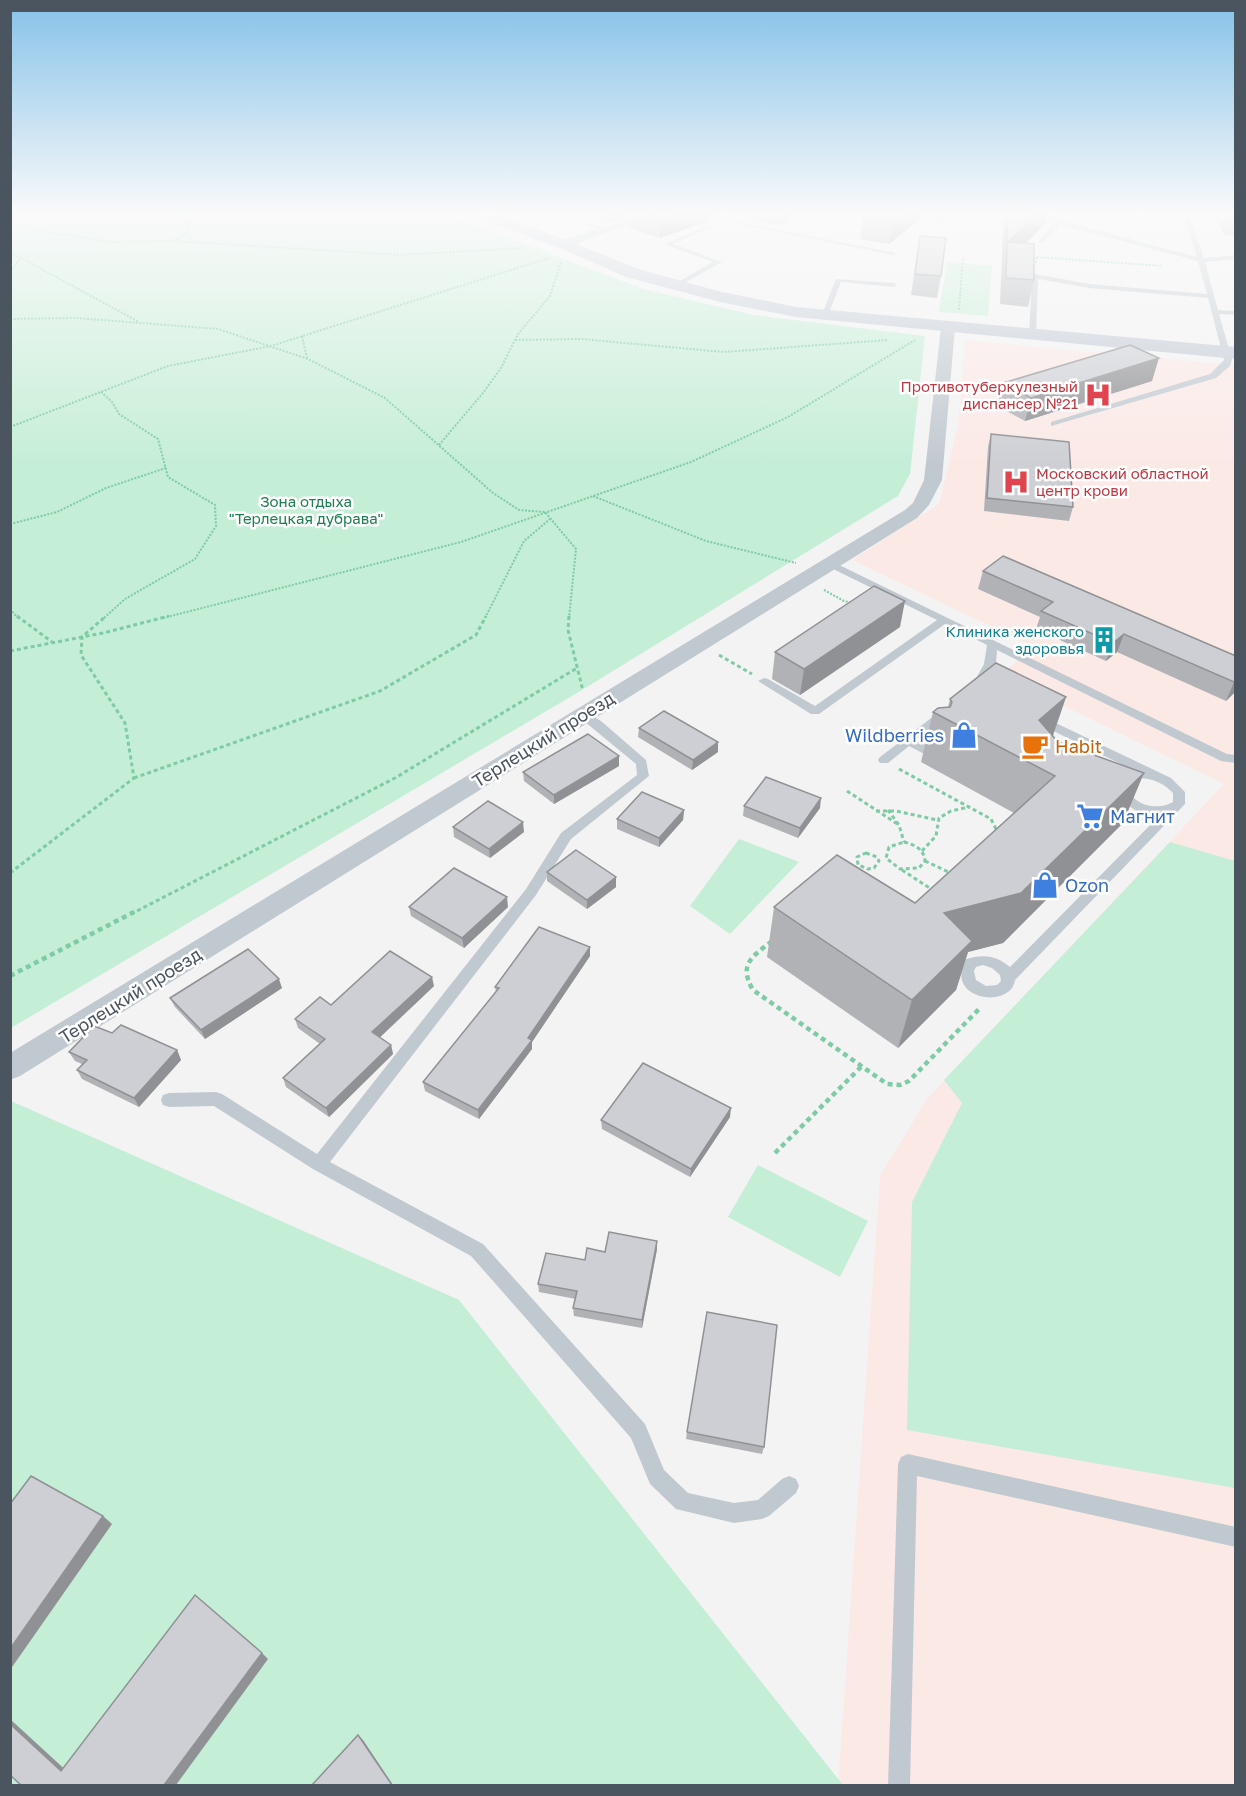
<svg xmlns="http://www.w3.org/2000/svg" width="1246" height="1796" font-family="'Golos Text',sans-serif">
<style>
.medical{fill:#fbe9e6}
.green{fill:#c5eed6}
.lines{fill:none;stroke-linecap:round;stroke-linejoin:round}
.path-far2{stroke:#7ecba6;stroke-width:2;stroke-dasharray:2 1.5;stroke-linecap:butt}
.path-far1{stroke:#7ecba6;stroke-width:3;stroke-dasharray:4 3;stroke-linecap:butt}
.path{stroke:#7ecba6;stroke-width:4.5;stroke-dasharray:5 4;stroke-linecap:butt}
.lane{fill:#c1c9d0;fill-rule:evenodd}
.street{fill:#c1c9d0;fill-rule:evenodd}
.secondary{fill:#c2cad5;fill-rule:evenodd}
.wall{fill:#b0b2b6}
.shaded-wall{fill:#909194}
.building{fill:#cdcfd4;stroke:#909194;stroke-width:1.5}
.labels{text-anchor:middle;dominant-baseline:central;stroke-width:5;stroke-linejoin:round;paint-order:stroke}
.far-health-label{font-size:15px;fill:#be3a42;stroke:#fff;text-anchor:end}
.far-park-label{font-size:15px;fill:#1d8050;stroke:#fff}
.far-culture-label{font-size:15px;fill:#0d838f;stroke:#fff;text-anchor:end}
.shop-label{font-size:18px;fill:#366cbe;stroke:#fff;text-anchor:start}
.street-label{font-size:18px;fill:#4b555f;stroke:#fff}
.food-label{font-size:18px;fill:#c56008;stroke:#fff;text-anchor:start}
</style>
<rect width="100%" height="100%" fill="#f4f3f3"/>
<polygon class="medical" points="965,340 1235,365 1235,1785 838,1786 880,1176 927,1099 1224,784 1006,678 1010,667 1034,647 852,560 939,504 958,425"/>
<g class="green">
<polygon points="11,214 447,214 643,289 754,315 925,336 910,474 898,496 582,690 11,1028"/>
<polygon points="947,262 992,266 988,316 939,312"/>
<polygon points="739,839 799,862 730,934 690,906"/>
<polygon points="1170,842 1235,861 1235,1488 907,1430 912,1202 962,1103 944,1080"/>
<polygon points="11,1101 459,1300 843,1785 11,1786"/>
<polygon points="758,1165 868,1221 840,1277 728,1217"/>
</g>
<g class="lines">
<g class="path-far2">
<polyline points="10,226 111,242 173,241 400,255 521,248"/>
<polyline points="173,241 185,234 191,214"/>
<polyline points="10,252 139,322"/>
<polyline points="1036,263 1036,257 1163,266"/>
<polyline points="10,272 21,258"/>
<polyline points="959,310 963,257"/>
<polyline points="10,319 76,318 218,329 308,359 385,398 493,493 519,510 545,512 576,549 569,618"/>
<polyline points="302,336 307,358"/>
<polyline points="515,340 581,339 724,352 888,340"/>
<polyline points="101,392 112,402 119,414 158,439 168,477 215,505 216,526 195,559 125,599 104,618"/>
<polyline points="10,427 168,366 271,346 549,258"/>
<polyline points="439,445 483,393 501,368 518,334 550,296 561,262"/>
<polyline points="593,496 706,541 796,563"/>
<polyline points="10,524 57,512 106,488 166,468"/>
<polyline points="824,590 844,601 853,603"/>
<polyline points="10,609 18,618"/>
<polyline points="163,618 461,542 691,462 788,417 915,340"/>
<polyline points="485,618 524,541 550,519"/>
</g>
<g class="path-far1">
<polyline points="17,616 52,642"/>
<polyline points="569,616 568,630 583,691"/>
<polyline points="10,651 103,633 169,616"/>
<polyline points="719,655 752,674"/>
<polyline points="899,769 991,819 997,831"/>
<polyline points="134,778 380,691 476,635 486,616"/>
<polyline points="847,791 899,825"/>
<polyline points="888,810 899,825 904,842"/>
<polyline points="876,811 896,811 937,820"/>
<path d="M904,842C915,845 924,849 925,861L919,868L900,869L886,858L889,847Z"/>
<polyline points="922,851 936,836 939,818 951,811 969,807"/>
<polygon points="866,853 877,857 879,861 874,868 868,869 858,865 857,857"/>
<polyline points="925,861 953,874"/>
<polyline points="902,870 934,891"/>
<polyline points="10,873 134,778 125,723 81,655 82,637 106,616"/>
<polyline points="131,914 395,778 577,668"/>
</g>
<g class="path">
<path d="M772,941C752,957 738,964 753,990L887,1084L900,1085L909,1081L980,1008"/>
<polyline points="10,976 134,912"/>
<polyline points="775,1153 861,1067"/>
</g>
<g class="lane">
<polygon points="686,214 697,214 896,253 893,255"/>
<polygon points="941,214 947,214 936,225 932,225"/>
<polygon points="1023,214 1032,214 1059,220 1197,257 1183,214 1189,214 1204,258 1236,255 1236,259 1205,262 1218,310 1236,311 1236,315 1219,314 1232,360 1230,366 1216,378 1051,426 1051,422 1210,374 1224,360 1208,298 1089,288 1038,279 1036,334 1029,336 1032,276 1035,274 1089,284 1207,294 1198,261 1060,225 1043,243 1039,243 1039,241 1054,223"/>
<polygon points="1131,214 1143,214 1153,217 1150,219"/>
<polygon points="589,222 607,229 608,230 605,232 587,225"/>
<polygon points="708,226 713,227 673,244 722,262 677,287 673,287 673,285 713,262 664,244"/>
<polygon points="836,279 894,283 897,285 894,287 841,282 828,315 821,317"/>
<polygon points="831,561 1227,754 1236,755 1236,763 1221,761 997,650 996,664 985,684 983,686 975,686 973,684 984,664 987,645 945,624 819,714 811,714 758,681 764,678 768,679 815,706 937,620 827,566 826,564"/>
<polygon points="943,709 949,713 947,716 916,740 936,750 938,753 936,756 928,756 909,746 888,763 880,763 878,760 880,757"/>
<polygon points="583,710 601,721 646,760 649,776 571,839 536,895 330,1162 483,1244 645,1424 664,1470 688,1493 734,1503 758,1500 782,1479 789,1476 796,1479 799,1486 796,1493 769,1516 762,1519 734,1523 676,1509 650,1484 631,1438 471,1256 313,1169 214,1106 169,1107 163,1105 161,1100 163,1095 169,1093 216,1092 222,1094 317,1154 526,889 561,833 637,775 636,764 579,717 577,714 579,711"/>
<path d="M1039,715L1171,778L1185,792V804L1015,980C1011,1010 943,1000 966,959C983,954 996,955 1010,967L1159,816C1138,816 1122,805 1116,785L1120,776L1135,771L1035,722L1033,719ZM1140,778C1154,779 1163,783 1173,793V802C1157,812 1126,804 1129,782ZM983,965L992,968L1000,975L1001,981L997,985L986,986L976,980L974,971L976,967Z"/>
<polygon points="908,1454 1236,1527 1236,1547 917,1476 910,1786 888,1786 898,1464 901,1457"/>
</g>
<g class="street">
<polygon points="644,214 661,214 567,247 559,247 557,244 559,241"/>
<polygon points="948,323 955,327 942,480 929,505 917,518 20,1076 10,1080 10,1053 905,510 913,503 924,480 941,327"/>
</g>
<polygon class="secondary" points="473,214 494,214 569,241 638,269 722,292 796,307 1236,347 1236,359 796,317 720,302 626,277 557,247 475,217"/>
</g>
<g class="wall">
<polygon points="594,214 728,214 721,216 709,215 708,221 660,238 629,228 629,217 612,222 594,216"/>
<polygon points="752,214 795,214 779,225 752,220"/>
<polygon points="926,214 889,244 860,239 863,217"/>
<polygon points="1006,214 1054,214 1052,216 1047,215 1046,223 1026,243 1034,280 1028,307 1000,304 1003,231"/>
<polygon points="1214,214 1236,214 1236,236 1224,235"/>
<polygon points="920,236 941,276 937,298 911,295"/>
<polygon points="1152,381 1025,421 997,406 1003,383"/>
<polygon points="991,434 1073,507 1069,521 984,511 988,447"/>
<polygon points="983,571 1236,656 1236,691 1226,701 1117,652 1106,661 1036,629 1040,617 978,589"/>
<polygon points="900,627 800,695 772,679 775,652"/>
<polygon points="1066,697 1053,736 1123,823 1003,943 968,952 956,990 898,1048 767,957 774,907 915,903 1014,813 921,762 933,712 948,707 950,699"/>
<polygon points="639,728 718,752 692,770 638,737"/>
<polygon points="619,766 554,804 524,781 523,772"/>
<polygon points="744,806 820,808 798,838 743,816"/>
<polygon points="684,810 683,820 659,847 617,829 617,819"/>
<polygon points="453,827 524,832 490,858 454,837"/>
<polygon points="547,872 616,877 616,887 587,909 547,881"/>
<polygon points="409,907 508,907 464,948 411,916"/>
<polygon points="590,947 590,956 532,1042 532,1049 479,1119 425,1091 423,1082 496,992 495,987"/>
<polygon points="434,986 380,1037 391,1045 393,1054 329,1117 286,1087 283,1078 320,1044 298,1028 295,1019 331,1005"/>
<polygon points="282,988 205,1039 175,1007 170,998"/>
<polygon points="112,1033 177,1050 181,1060 139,1107 82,1079 77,1070 82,1064 75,1061 69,1052"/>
<polygon points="730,1117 690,1177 602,1129 601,1120"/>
<polygon points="657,1241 657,1249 642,1328 574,1316 573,1308 576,1299 539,1292 538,1284 585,1260 605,1252"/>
<polygon points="687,1432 764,1447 762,1454 686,1439"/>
</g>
<g class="shaded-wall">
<polygon points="612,214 629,214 629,217 612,222"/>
<polygon points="675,214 709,214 708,221 660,238 660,219"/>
<polygon points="780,214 795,214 779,225"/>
<polygon points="903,214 926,214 889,244 893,223"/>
<polygon points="1036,214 1048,214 1046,223 1006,263 1008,242"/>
<polygon points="1159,358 1152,381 1025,421 1031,398"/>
<polygon points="905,601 900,627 800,695 804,669"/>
<polygon points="1124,634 1117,652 1106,661 1113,643"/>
<polygon points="1236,681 1236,691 1226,701 1234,682"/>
<polygon points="1066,697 1049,746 1039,720"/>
<polygon points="718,742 718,752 692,770 693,760"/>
<polygon points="619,756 619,766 554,804 554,795"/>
<polygon points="1144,773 1123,823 1003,943 968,952 956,990 898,1048 912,1000 944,913"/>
<polygon points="821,798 820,808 798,838 800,828"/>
<polygon points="684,810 683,820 659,847 659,838"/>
<polygon points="523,822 524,832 490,858 489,849"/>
<polygon points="616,877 616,887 587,909 587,900"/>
<polygon points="507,897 508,907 464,948 462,938"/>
<polygon points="590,947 590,956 532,1042 532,1049 479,1119 478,1110"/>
<polygon points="432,977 434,986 375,1042 372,1032"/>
<polygon points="279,979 282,988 205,1039 201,1030"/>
<polygon points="391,1045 393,1054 329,1117 326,1108"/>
<polygon points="177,1050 181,1060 139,1107 134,1098"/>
<polygon points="731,1108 730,1117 690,1177 691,1169"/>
<polygon points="657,1241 657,1249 642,1328 642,1320"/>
<polygon points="103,1516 112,1524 10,1670 10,1649"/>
<polygon points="262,1653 268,1659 176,1785 164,1785"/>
<polygon points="10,1719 71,1775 61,1771 10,1724"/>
<polygon points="358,1735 363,1740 393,1785 392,1785"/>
</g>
<g class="building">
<polygon points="645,214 675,214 660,219"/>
<polygon points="867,214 903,214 893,223 863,217"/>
<polygon points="1008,214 1036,214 1008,242 1034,244 1034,280 1006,278"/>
<polygon points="920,236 946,238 941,276 915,274"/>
<polygon points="1130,345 1159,358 1031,398 1003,383"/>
<polygon points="991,434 1069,442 1073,507 987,498"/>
<polygon points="1003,556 1236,656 1236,681 1234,682 1124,634 1113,643 1041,611 1053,602 983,571"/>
<polygon points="874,586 905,601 804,669 775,652"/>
<polygon points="996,663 1066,697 1039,720 1058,742 1144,773 1021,893 944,913 972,941 912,1000 774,907 837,855 915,903 1055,776 933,712 938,708 950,707 952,702 950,699"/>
<polygon points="664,711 718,742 693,760 639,728"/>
<polygon points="588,734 619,756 554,795 523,772"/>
<polygon points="766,777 821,798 800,828 744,806"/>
<polygon points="642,792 684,810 659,838 617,819"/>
<polygon points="488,801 523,822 489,849 453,827"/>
<polygon points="576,850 616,877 587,900 547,872"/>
<polygon points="454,868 507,897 462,938 409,907"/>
<polygon points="539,927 590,947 528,1038 532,1040 478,1110 423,1082 499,988 495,987"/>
<polygon points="248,949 279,979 201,1030 170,998"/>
<polygon points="390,951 432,977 372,1032 391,1045 326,1108 283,1078 325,1039 295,1019 320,997 331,1005"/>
<polygon points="121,1025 177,1050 134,1098 77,1070 87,1060 69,1052 94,1026 112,1033"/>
<polygon points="643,1063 731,1108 691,1169 601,1120"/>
<polygon points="609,1232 657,1241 642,1320 573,1308 577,1291 538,1284 546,1253 585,1260 587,1248 605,1252"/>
<polygon points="707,1312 777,1325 764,1447 687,1432"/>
<polygon points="31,1476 103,1516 10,1649 10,1504"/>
<polygon points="195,1595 262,1653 164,1785 21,1785 10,1775 10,1724 61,1771"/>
<polygon points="358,1735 392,1785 312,1785"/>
</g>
<linearGradient id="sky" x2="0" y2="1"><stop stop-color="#86c2e8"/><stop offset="0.46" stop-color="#fafafa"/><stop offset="1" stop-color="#fafafa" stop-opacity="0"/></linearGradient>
<rect width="1246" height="465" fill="url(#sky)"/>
<defs>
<symbol id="hospital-bare" viewBox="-9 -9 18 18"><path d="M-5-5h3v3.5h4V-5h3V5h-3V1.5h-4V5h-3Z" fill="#e0444e" stroke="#fff" stroke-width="2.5" paint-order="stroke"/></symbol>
<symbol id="building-bare" viewBox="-9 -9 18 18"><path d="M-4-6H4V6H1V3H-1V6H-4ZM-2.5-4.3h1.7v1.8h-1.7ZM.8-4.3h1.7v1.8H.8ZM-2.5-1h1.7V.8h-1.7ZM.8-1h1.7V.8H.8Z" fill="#0f9aa8" stroke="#fff" stroke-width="2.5" paint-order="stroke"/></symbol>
<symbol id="shop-bare" viewBox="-9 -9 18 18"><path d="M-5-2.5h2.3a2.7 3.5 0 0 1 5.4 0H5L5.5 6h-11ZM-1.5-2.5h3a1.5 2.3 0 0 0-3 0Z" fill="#3f7fe0" stroke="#fff" stroke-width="2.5" paint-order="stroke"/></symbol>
<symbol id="cafe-bare" viewBox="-9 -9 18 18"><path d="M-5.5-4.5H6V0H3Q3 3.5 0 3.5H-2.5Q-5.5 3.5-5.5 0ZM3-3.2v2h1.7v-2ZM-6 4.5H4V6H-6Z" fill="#e8710a" stroke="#fff" stroke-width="2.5" paint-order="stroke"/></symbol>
<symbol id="supermarket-bare" viewBox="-9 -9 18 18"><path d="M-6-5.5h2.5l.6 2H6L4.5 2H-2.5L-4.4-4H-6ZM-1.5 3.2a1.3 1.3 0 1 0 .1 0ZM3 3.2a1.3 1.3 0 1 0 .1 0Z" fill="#3f7fe0" stroke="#fff" stroke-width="2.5" paint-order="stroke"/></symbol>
</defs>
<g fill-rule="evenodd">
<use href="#hospital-bare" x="1079" y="376" width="38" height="38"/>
<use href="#hospital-bare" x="997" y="463" width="38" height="38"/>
<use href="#building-bare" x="1085" y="621" width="38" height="38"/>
<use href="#shop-bare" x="945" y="716" width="38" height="38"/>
<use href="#cafe-bare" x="1016" y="727" width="38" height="38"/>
<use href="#supermarket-bare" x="1071" y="797" width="38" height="38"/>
<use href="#shop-bare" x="1026" y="866" width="38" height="38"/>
</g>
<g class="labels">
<g class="far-health-label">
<text x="1078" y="386">Противотуберкулезный<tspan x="1078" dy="17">диспансер №21</tspan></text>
<text x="1036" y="473" text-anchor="start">Московский областной<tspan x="1036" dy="17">центр крови</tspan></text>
</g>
<g class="far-park-label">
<text x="306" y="501">Зона отдыха<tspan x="306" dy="17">"Терлецкая дубрава"</tspan></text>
</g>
<g class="far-culture-label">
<text x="1084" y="631">Клиника женского<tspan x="1084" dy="17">здоровья</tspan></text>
</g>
<g class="shop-label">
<text x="944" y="735" text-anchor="end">Wildberries</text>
<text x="1110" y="816">Магнит</text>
<text x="1065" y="885">Ozon</text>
</g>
<g class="street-label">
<text transform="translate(543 739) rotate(-32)">Терлецкий проезд</text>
<text transform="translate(130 995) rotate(-32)">Терлецкий проезд</text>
</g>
<g class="food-label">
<text x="1055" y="746">Habit</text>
</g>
</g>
<rect width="1246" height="1796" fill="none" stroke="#4b555f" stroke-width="24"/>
</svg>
